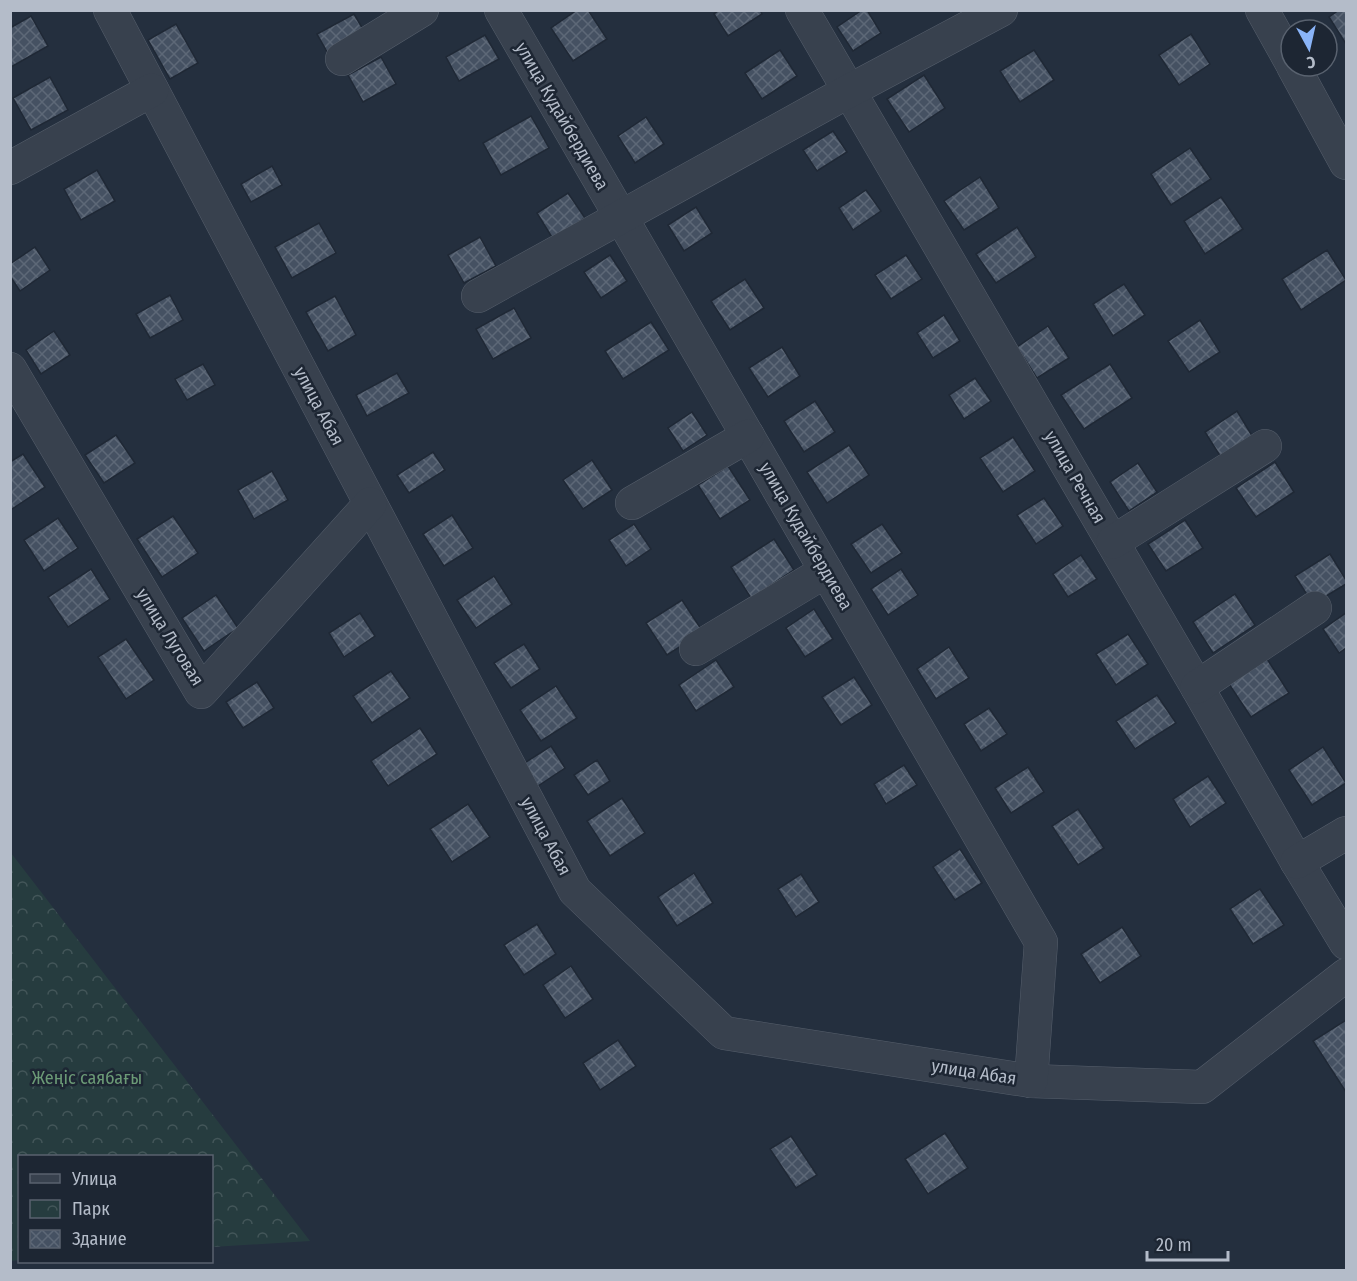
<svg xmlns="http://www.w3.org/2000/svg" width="1357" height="1281" font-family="'Fira Sans Condensed',sans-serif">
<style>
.park{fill:url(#park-crowns)}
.building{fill:url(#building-cross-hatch);stroke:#1f2835;stroke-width:1.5}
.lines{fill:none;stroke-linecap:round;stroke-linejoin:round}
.minor-casing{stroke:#565f6c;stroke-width:34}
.minor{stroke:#38414e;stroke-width:33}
.labels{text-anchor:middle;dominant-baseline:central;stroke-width:5;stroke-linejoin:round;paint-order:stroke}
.street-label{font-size:18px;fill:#b4bcc9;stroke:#1d2633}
.park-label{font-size:18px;fill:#6b9a76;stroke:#1d2633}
</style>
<defs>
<pattern id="park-crowns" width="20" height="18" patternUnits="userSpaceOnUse" patternTransform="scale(1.5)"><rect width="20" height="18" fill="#263c3f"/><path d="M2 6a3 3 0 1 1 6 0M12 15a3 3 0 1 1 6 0" fill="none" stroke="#435659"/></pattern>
<pattern id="building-cross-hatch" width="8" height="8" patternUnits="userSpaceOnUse" patternTransform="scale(1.5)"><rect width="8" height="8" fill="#455162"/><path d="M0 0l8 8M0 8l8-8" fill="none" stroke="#5d6877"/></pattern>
</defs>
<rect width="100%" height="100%" fill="#242f3e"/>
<polygon class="park" points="10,853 11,853 310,1241 212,1247 212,1156 20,1156 19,1260 11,1261"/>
<g class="building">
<polygon points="577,10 588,10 607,39 573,61 551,28"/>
<polygon points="719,10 760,10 762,14 728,36 714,14"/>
<polygon points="862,10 867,10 881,33 853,51 837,27"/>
<polygon points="1339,10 1346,10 1346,44 1329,17"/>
<polygon points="354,14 367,36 330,57 317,34"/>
<polygon points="31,16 48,46 11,67 10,28"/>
<polygon points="176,24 198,63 170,79 148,40"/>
<polygon points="1191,34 1210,64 1179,85 1159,55"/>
<polygon points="485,35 499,59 459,81 446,57"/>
<polygon points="780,50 797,76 762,99 745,73"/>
<polygon points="1034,50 1054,80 1020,102 1000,71"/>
<polygon points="381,57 396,84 363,102 348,75"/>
<polygon points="924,75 945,108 909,132 887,99"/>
<polygon points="50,77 68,110 31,130 13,98"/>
<polygon points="531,116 549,148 501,175 483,143"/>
<polygon points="646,117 664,144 635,163 618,136"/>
<polygon points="833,131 847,152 817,171 803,150"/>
<polygon points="1190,148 1211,179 1171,205 1151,174"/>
<polygon points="272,166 282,185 251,202 241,184"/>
<polygon points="97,170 115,201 81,220 64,189"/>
<polygon points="980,177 999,208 964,230 944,201"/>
<polygon points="866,190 881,211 853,230 839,208"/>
<polygon points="568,193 585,218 553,239 537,213"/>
<polygon points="1221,197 1243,229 1205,254 1184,221"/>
<polygon points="696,207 712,233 684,251 668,225"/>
<polygon points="319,223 336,253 292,278 275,247"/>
<polygon points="1017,227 1036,257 996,283 976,254"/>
<polygon points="480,237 496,266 464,283 448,255"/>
<polygon points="35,247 50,270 20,291 10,276 10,264"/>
<polygon points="1327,250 1346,280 1301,310 1282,279"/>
<polygon points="610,255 627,281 601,298 584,272"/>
<polygon points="906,255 922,279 891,299 875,275"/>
<polygon points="745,279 764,308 730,330 711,301"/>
<polygon points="1124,284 1145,315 1113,336 1093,304"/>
<polygon points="170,295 183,320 150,338 136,314"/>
<polygon points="335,296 356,335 328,351 306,312"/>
<polygon points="514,308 531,338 493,359 476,329"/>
<polygon points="944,315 960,341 933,358 917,333"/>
<polygon points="1200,320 1220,352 1189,372 1168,341"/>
<polygon points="651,322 669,350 623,379 605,351"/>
<polygon points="1048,326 1069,358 1037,378 1017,347"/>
<polygon points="54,331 70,355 41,374 26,350"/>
<polygon points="782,347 800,376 768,397 749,368"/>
<polygon points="203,364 215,385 187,400 175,379"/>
<polygon points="1110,364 1132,398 1084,429 1061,395"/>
<polygon points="397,373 409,393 367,416 356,395"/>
<polygon points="975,378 991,401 964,419 949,395"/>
<polygon points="815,401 835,432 804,452 784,421"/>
<polygon points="1237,411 1254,439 1222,459 1205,432"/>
<polygon points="692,412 707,435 683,451 668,428"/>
<polygon points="116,435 135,463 104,483 85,455"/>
<polygon points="1013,437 1035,471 1003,492 980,458"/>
<polygon points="849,445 869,475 827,503 807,472"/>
<polygon points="433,452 445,470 409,493 397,475"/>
<polygon points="23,454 45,487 12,509 10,506 10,462"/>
<polygon points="592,460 612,490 583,509 563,480"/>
<polygon points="1275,462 1294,492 1256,517 1236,488"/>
<polygon points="1138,463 1157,492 1129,511 1110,482"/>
<polygon points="728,466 750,500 720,519 698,485"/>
<polygon points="272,471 288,500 254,519 238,490"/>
<polygon points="1044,498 1063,526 1036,544 1017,515"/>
<polygon points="452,515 473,548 444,566 423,534"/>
<polygon points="173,516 198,553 162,577 137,539"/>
<polygon points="58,518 78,548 44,571 24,540"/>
<polygon points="1185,520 1203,548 1166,571 1148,544"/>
<polygon points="634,524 651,549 626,566 609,540"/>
<polygon points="882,524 902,553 871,573 851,544"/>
<polygon points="774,539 794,570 751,598 731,567"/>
<polygon points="1330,554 1346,580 1346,584 1313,604 1295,576"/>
<polygon points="1081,555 1097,579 1068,597 1053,574"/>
<polygon points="91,569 110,599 68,627 48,597"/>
<polygon points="901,569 918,595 888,615 871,589"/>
<polygon points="494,576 512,604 476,628 457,600"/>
<polygon points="1235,594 1255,625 1213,653 1193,622"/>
<polygon points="216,595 238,628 204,651 182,618"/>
<polygon points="682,600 703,632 667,655 646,623"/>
<polygon points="814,609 833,639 805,657 786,628"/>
<polygon points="360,613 375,636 344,657 329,633"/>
<polygon points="1346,613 1346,648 1339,653 1323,629"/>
<polygon points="1128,634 1148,664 1116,685 1096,654"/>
<polygon points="126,639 154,680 126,699 98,657"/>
<polygon points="524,644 540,669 511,688 494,663"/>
<polygon points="949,647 969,678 936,699 917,669"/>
<polygon points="1267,659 1289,693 1251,717 1229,684"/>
<polygon points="716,660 734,687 696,711 679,685"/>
<polygon points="391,671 410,698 372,723 353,696"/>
<polygon points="854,677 872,705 841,725 822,697"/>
<polygon points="257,682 274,708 243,728 226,702"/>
<polygon points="556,686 577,718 541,741 520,710"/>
<polygon points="1157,695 1176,723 1135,749 1116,721"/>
<polygon points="989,708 1007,734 981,751 964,724"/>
<polygon points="420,728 437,754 388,786 371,761"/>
<polygon points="551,746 565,768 538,786 523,764"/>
<polygon points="1323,747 1346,783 1312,805 1289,770"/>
<polygon points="597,760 610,781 588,795 574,775"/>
<polygon points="904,765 917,785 886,804 874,784"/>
<polygon points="1028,767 1044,792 1011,813 995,788"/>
<polygon points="1208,776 1226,803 1190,827 1173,799"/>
<polygon points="622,798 645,833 610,856 587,821"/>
<polygon points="468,804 490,837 452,862 430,829"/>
<polygon points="1078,809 1104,848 1078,865 1052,826"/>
<polygon points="960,849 982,883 955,900 933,867"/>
<polygon points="694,873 713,903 677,926 658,897"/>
<polygon points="801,874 819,902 796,917 778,889"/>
<polygon points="1260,889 1284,925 1253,944 1230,909"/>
<polygon points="537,924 556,954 524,975 504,945"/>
<polygon points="1122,927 1141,956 1100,983 1081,954"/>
<polygon points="571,966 593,999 565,1018 543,985"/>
<polygon points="1346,1020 1346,1092 1313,1041"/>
<polygon points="618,1040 636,1066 600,1090 583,1063"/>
<polygon points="945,1133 968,1168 928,1194 905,1159"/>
<polygon points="791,1136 817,1175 796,1188 770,1149"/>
</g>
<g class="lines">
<defs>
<g id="minor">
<polyline points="110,10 575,891 724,1033 1031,1081 1202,1087 1346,975"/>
<polyline points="501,10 1041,942 1031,1081"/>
<polyline points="802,10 1197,687 1297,862 1346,943"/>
<polyline points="1262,10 1291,62"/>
<polyline points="342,59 422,10"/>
<polyline points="1293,66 1346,163"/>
<polyline points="10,168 152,90"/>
<polyline points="478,296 849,91 1001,10"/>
<polyline points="10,369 201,692 370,504"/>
<polyline points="632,503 748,436"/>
<polyline points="1113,542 1265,446"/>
<polyline points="696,649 826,571"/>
<polyline points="1197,687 1315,608"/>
<polyline points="1297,862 1346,833"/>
</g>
</defs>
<use href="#minor" class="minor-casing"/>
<use href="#minor" class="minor"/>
</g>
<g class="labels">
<g class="street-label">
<text transform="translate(562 116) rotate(60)">улица Кудайбердиева</text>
<text transform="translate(319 406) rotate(62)">улица Абая</text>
<text transform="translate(1075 477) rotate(60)">улица Речная</text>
<text transform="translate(806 536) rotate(60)">улица Кудайбердиева</text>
<text transform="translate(170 637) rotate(58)">улица Луговая</text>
<text transform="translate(546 836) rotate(62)">улица Абая</text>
<text transform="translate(974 1072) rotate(9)">улица Абая</text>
</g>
<g class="park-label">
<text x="87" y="1078">Жеңіс саябағы</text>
</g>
</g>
<rect width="1357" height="1281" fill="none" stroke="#b4bcc9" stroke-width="24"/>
<rect x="18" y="1155" width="195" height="108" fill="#1d2633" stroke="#59626f" stroke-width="1.5"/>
<rect x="30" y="1174" width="30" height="9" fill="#38414e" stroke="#59626f" stroke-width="1.5"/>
<text x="72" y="1185" font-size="18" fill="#b4bcc9">Улица</text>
<rect x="30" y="1200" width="30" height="18" fill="url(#park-crowns)" stroke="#59626f" stroke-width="1.5"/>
<text x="72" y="1215" font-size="18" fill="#b4bcc9">Парк</text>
<rect x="30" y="1230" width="30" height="18" fill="url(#building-cross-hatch)" stroke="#59626f" stroke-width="1.5"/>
<text x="72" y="1245" font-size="18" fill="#b4bcc9">Здание</text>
<g transform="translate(1309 48) rotate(172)"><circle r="28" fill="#1d2633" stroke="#59626f" stroke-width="1.5"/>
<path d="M0-4.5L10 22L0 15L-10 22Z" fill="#8ab4f8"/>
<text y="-9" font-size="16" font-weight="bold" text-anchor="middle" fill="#b4bcc9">С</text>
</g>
<path d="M1147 1251v9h81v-9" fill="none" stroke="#b4bcc9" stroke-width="3"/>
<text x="1156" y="1251" font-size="18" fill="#b4bcc9" stroke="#1d2633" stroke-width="4.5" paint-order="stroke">20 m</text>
</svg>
